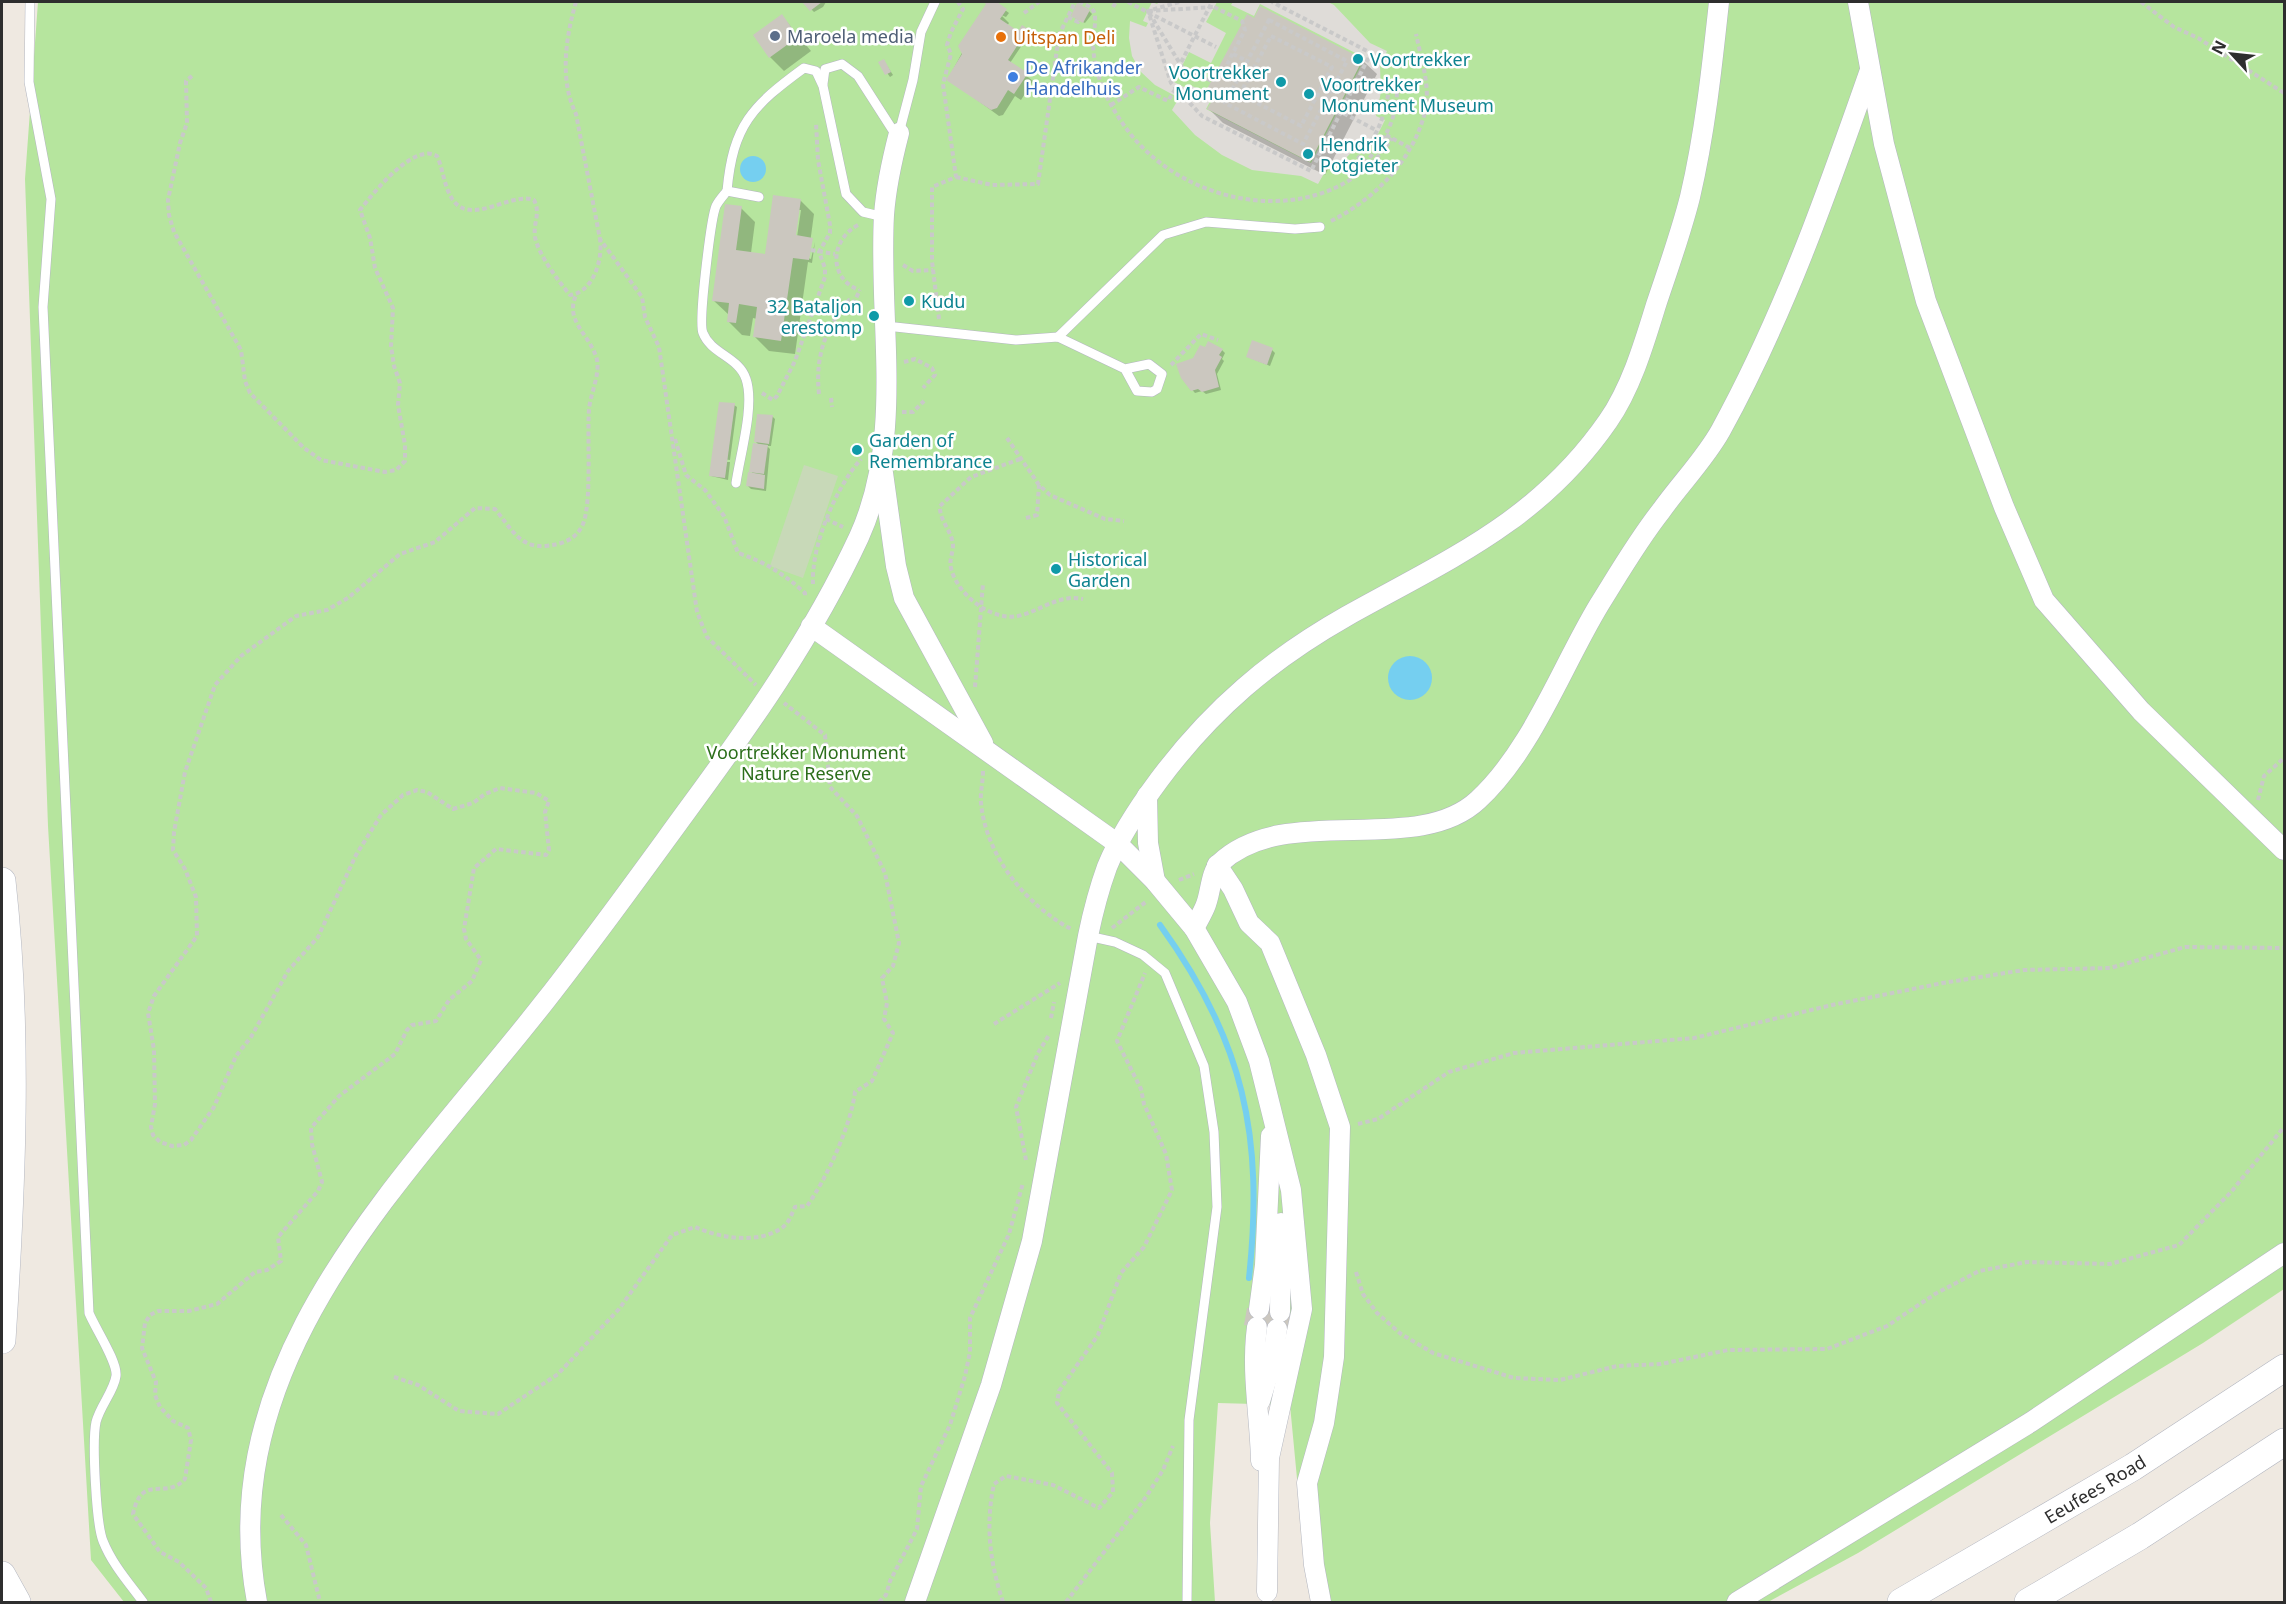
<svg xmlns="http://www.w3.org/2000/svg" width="2286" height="1604" font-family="'Noto Sans',sans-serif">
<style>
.green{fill:#b6e59e}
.cemetery{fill:#c8d9b8}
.plaza{fill:#dfdcd8}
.water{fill:#75cff0}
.shadow{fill:#0003;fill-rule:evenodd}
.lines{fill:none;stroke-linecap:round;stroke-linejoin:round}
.stream{stroke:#75cff0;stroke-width:6}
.building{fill:#cbc7bf}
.service-casing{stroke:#b4b7c1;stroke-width:10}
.minor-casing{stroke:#b4b7c1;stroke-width:21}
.secondary-casing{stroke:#b4b7c1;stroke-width:28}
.path{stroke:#c9c9c9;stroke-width:4;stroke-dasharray:4.5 3;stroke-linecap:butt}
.service{stroke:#fff;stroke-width:9}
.minor{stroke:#fff;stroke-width:20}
.secondary{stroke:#fff;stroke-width:27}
.service-dot{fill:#5c6f8a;stroke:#fff;stroke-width:2}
.food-dot{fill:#e8710a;stroke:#fff;stroke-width:2}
.culture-dot{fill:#0f9aa8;stroke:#fff;stroke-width:2}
.shop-dot{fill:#3f7fe0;stroke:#fff;stroke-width:2}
.labels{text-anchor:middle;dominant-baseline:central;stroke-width:5;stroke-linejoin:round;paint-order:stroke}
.service-label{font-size:18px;fill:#4e5e75;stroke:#fff;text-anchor:start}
.food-label{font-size:18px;fill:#c56008;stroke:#fff;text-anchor:start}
.culture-label{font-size:18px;fill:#0d838f;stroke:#fff;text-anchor:start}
.shop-label{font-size:18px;fill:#366cbe;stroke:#fff;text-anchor:start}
.park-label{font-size:18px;fill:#2c6e1b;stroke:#fff}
.street-label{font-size:18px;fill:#2e2e2e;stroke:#fff}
</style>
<rect width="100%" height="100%" fill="#efe9e1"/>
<polygon class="green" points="38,2 2284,2 2284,1289 2203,1343 1858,1553 1768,1602 1313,1602 1300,1510 1290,1405 1218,1403 1210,1523 1215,1602 124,1602 91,1560 48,826 25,179"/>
<polygon class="cemetery" points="804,465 838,476 803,578 770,566"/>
<polygon class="plaza" points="1152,2 1157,4 1159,2 1217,2 1206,22 1226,33 1211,63 1189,52 1174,82 1188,89 1190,85 1213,96 1206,109 1311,163 1365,58 1260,4 1254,16 1231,5 1233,2 1328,2 1334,5 1370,43 1387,51 1380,66 1381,92 1376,116 1385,120 1374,142 1365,138 1346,158 1326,170 1318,184 1301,176 1252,170 1222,155 1195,135 1172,110 1179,98 1155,85 1141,72 1132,56 1129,38 1130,21 1146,27 1148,23 1143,21"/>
<g class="water">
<circle cx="753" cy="169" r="13"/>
<circle cx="1410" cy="678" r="22"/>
</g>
<g class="shadow">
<polygon points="804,2 826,2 823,7 814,12"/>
<polygon points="984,2 994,2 1009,13 1006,17 1001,15 1009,23 1007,26 1018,33 1022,27 1030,33 1010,63 1033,81 1021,100 1015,96 1003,115 999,116 948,79 988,4"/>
<polygon points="1261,8 1362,60 1377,74 1325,175 1223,123 1209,109 1217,96 1209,88"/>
<polygon points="1089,11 1092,14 1085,23 1075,18"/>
<polygon points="782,16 811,51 784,71 770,57"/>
<polygon points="884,61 893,75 890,77 880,63"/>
<path d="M800,200L814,214L808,258L811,259L815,242L812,263L808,262L795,354L769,351L755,337L757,319L753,318L750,336L742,335L728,321L729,315L713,300L741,208L755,222L751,253L766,255ZM798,210H801L797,237H794Z"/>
<polygon points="1222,350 1225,353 1222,359 1224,361 1217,374 1221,390 1206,394 1202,391 1195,393 1182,378"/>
<polygon points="1272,350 1275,353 1270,366 1248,357"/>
<polygon points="721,403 734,405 737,407 730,460 715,458 714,462 730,462 728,480 711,476"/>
<polygon points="772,416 775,419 771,446 767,446 770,449 766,491 751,489 748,486 753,474 751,471 760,446 755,441"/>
</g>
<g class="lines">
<path class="stream" d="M1160,925C1244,1041 1264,1136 1249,1278"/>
</g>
<g class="building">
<polygon points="802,2 822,2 810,11"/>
<polygon points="983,2 997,2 1007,9 1000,19 1018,31 1022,25 1028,29 1008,60 1028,73 1014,94 1008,90 997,108 991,110 946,80 962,54 958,46 986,4"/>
<polygon points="1077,3 1090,10 1083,23 1071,16"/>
<polygon points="1260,6 1363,59 1310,162 1207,109 1216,94 1207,89 1247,14 1254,18"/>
<polygon points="782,14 798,37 769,58 753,35"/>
<polygon points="884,59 891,72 885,75 878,62"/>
<polygon points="773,195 801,199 796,235 813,238 809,260 793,258 781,341 753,337 757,307 739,304 736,323 727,322 729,303 712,301 725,204 742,206 736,250 765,254"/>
<polygon points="1252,340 1273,348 1267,365 1246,357"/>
<polygon points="1208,341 1223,349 1219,355 1222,357 1215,370 1219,387 1202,392 1198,389 1191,391 1181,378 1176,364 1193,358 1200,345 1205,347"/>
<polygon points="719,402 735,403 725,478 709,476"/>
<polygon points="757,414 773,415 769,444 754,442"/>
<polygon points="753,443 768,445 764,474 749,472"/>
<polygon points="748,472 765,475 764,489 746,486"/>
<polygon points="1267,1297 1276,1298 1274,1311 1291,1314 1289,1331 1244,1325 1247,1308 1265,1310"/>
</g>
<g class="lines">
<defs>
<g id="service">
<path d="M30,2L29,82L51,199L43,307L89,1313C95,1328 118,1362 116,1376C114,1391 100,1406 96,1422C92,1441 96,1524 103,1541C112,1564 129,1583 143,1602"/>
<polyline points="823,84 825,69 842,64 858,76 892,129 899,133 913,80 921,32 935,2"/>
<path d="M727,191C733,125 752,106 804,68L816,71L823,86L846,194L863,212L884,217"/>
<polyline points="886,326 1016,340 1058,337 1125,369 1149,364 1162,374 1157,389 1152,392 1137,391 1125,369"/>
<polyline points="1058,337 1163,235 1206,222 1295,229 1320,227"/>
<path d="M736,483C740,455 755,405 746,379C739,357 711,354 703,333C698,322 711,218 716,206C719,200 724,195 727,191L759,197"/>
<polyline points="1088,936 1115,942 1143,955 1165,973 1204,1066 1214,1132 1217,1207 1189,1420 1187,1602"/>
</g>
<g id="minor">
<polyline points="1858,2 1884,144 1926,301 2004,507 2044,600 2141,711 2284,850"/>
<polyline points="883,473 896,566 904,598 983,743"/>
<polyline points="811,626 1118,844 1155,881 1194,928 1237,1002 1259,1061 1291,1190 1302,1309 1269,1458 1267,1592"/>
<polyline points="1147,796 1148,843 1155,881"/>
<polyline points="1217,865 1233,889 1249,923 1270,943 1316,1055 1340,1127 1334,1357 1324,1423 1307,1483 1314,1565 1321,1602"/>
<path d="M1194,928C1198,921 1202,914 1205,907C1211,894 1210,873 1220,863C1286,801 1416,858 1478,800C1532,750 1561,668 1599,605C1619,573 1638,540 1661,511C1680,484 1705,459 1721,430C1784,315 1827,193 1870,70"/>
<polyline points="1259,1309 1265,1265 1271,1136"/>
<polyline points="1280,1312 1281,1223"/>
<path d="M1257,1327C1251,1372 1260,1416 1261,1461"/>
<polyline points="1260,1401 1273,1358 1277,1329"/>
<path d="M257,1602C211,1356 409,1176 546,1000C594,939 640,875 686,812C750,725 813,636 859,537C905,436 878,322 884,215C886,187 892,160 899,133"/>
<path d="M915,1602L991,1385L1032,1241L1088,936C1093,912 1099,889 1107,867C1120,835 1139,807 1159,780C1212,709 1271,659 1347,616C1449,559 1539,521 1608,421C1631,388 1644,344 1656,305C1668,269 1681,233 1690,197C1705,133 1712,67 1719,2"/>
<polyline points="1737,1602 2031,1422 2284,1253"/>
</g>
<g id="secondary">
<path d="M2,881C19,1033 12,1188 2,1340"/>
<polyline points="2,1575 17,1602"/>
<polyline points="1901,1602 2133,1467 2284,1368"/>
<polyline points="2028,1602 2140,1536 2284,1442"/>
</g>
</defs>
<use href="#service" class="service-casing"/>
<use href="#minor" class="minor-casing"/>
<use href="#secondary" class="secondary-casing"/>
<g class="path">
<path d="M576,2C566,36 559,80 576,114L600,239L642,297L645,317L659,347L697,612L707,637L756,685"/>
<path d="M1079,2C1084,4 1091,6 1094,12C1097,20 1093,34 1093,44C1094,74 1106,99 1123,124C1183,212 1330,235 1392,138"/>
<polyline points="1128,2 1216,47"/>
<polyline points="1179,2 1148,11 1171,83 1202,116 1311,171 1371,53 1272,2"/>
<polyline points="2141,2 2174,27 2198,38 2284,93"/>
<polyline points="1113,7 1116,2"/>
<polygon points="1214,7 1242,21 1245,30 1220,78 1212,81 1182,67 1148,11"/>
<polyline points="1024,13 1039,2"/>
<polyline points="1068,17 1078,22 1080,20"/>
<polygon points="1269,20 1347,61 1303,144 1225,103"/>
<polygon points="1271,36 1332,67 1301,126 1240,94"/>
<polyline points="1233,54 1249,62"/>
<path d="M192,76L186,81L187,123L180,143L168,200L169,215L174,232L241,350L245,381L250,393L304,448L321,460L385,472L396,470L405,461V445L398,405L400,383L394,366L391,346L393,308L375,268L370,238L360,210C373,193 414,142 437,156C443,169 444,185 451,197C469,229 510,191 534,200C541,214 533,222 535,237C538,254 559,282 570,295C594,292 603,258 600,239"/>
<polyline points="1171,82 1212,2"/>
<polyline points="1111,105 1139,87 1168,101 1176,88"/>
<polyline points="1337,110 1376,130"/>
<polyline points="1386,135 1410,148"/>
<path d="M1353,173C1379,153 1397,123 1397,90L1389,88C1386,116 1373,149 1349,166L1356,178"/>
<polyline points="956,177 992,185 1038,184 1059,35 1075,2"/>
<path d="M1331,221C1375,199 1413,160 1425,112C1431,88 1421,58 1416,34"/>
<path d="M858,225C830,240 828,278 859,290"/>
<polyline points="811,250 835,254"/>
<polyline points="903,265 913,271 933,270"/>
<polyline points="939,319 932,261 932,187 956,177 943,84 951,54 947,45 951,32 963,9 958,2"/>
<polyline points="904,362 915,359 932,368 935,375 923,388"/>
<polyline points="1171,365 1201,334 1218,340"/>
<polyline points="762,393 773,400 777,396 795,361 825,277 825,268 819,252 830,233 830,225 818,160 816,123"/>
<path d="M819,394C815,357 825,328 849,300L854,302L860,290"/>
<polyline points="831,398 832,407"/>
<polyline points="902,412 913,412 924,401"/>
<polyline points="1007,438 1039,485 1050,495 1105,519 1124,521"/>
<path d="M675,439L686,475L705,490L724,516L738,553C765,562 784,574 805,593V597"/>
<path d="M1020,459L971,477L940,506C939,520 952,531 953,545C953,553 949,560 951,568C957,595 994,624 1022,615C1043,609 1060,594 1083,599"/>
<polyline points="1026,518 1037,515 1039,485"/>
<polyline points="826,519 843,527"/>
<path d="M813,584C811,546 836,487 861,459"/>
<polyline points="975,687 983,583"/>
<path d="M983,771C983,782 980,793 981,803C986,856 1026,905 1071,929"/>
<polyline points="2258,800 2264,776 2284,758"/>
<polyline points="1179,880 1194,874"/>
<polyline points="1112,928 1147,901"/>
<polyline points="1051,1018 1054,1002"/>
<polyline points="994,1024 1060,983"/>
<polyline points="1358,1124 1378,1119 1449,1072 1514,1053 1694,1038 1832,1005 1943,983 2024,970 2110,968 2185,947 2284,948"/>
<polyline points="1026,1160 1016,1107 1038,1053 1049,1035"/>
<polyline points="1356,1272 1363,1294 1377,1313 1401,1334 1433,1353 1514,1378 1560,1380 1617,1366 1661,1364 1728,1350 1827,1349 1887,1326 1935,1294 1979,1271 2027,1262 2110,1264 2179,1245 2231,1192 2284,1127"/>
<path d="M394,1377L418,1385L459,1411L498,1414L558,1374L619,1309L672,1235L695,1227C720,1238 759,1245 783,1227C789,1223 792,1213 795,1207L807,1206C827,1178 851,1125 855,1092L872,1081L893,1033L884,1019L887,1003L882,978L893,966L899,943L885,873L857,816L830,787L825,735L784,703"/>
<polyline points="281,1515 306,1545 320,1602"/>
<path d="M211,1602L206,1588L179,1562L160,1552L133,1514C142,1472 165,1501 185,1479L191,1440L188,1428L173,1421L160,1407L155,1395L156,1382L142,1348L145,1323L150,1315L158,1311H189L217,1304L255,1272L267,1270L281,1261L278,1237L318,1191L322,1182L312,1144L311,1128L339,1096L395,1054L407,1030L412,1025L436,1021L449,1000L472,981L481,960L466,939L464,929L474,868L496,849L546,855L549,850L545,812L549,801L536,793L500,788L485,794L473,803L453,809L427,792L417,790L403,795L381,815L356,855L318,937L288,971L251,1037L236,1056L214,1107L191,1140L184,1145L172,1146L160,1142L153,1135L151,1127L155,1104L154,1050L148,1013L154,996L197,936L196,897L185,869L173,850L174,832L185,772L215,685L241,656L296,616L327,610L348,598L400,554L435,542L475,508L495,509C511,528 519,548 546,546C562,544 576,540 583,524C592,502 587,436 589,410C590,395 600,375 597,360C591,335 564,322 576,295"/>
<polyline points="879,1602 886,1595 890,1581 917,1529 921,1486 950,1425 965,1376 970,1352 970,1318 1009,1234 1023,1183"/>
<path d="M1003,1602C990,1563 985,1525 994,1484L1006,1476L1053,1485L1099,1508L1113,1492L1112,1473L1057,1403L1059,1391L1098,1335L1121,1273L1144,1247L1172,1190L1166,1154L1144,1104L1141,1089L1117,1041L1145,973"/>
<polyline points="1066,1602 1146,1497 1163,1470 1173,1446"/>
</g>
<use href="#service" class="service"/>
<use href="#minor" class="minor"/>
<use href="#secondary" class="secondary"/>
</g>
<circle class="service-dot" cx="775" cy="36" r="6"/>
<circle class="food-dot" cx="1001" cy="37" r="6"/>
<g class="culture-dot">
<circle cx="1358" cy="59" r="6"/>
<circle cx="1281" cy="82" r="6"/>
<circle cx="1309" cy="94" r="6"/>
<circle cx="1308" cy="154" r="6"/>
<circle cx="909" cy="301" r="6"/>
<circle cx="874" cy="316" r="6"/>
<circle cx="857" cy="450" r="6"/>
<circle cx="1056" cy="569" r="6"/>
</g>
<circle class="shop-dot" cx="1013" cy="77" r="6"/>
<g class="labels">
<g class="service-label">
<text x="787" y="36">Maroela media</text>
</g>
<g class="food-label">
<text x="1013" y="37">Uitspan Deli</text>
</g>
<g class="culture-label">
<text x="1370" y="59">Voortrekker</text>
<text x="1269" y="72" text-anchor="end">Voortrekker<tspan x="1269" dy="21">Monument</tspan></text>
<text x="1321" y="84">Voortrekker<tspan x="1321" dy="21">Monument Museum</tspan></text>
<text x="1320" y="144">Hendrik<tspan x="1320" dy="21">Potgieter</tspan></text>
<text x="921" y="301">Kudu</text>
<text x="862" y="306" text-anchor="end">32 Bataljon<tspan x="862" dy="21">erestomp</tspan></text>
<text x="869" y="440">Garden of<tspan x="869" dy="21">Remembrance</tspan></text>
<text x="1068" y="559">Historical<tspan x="1068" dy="21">Garden</tspan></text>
</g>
<g class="shop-label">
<text x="1025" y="67">De Afrikander<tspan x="1025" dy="21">Handelhuis</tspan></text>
</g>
<g class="park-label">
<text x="806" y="752">Voortrekker Monument<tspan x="806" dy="21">Nature Reserve</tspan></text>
</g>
<g class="street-label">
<text transform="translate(2095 1489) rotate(-31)">Eeufees Road</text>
</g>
</g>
<rect width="2286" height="1604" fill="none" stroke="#2e2e2e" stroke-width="6"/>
<g transform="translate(2232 54) rotate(297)" stroke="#ffffff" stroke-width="4.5" paint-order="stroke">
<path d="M0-4.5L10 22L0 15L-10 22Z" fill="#2e2e2e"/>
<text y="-9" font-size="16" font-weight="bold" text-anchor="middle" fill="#2e2e2e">N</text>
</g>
</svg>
